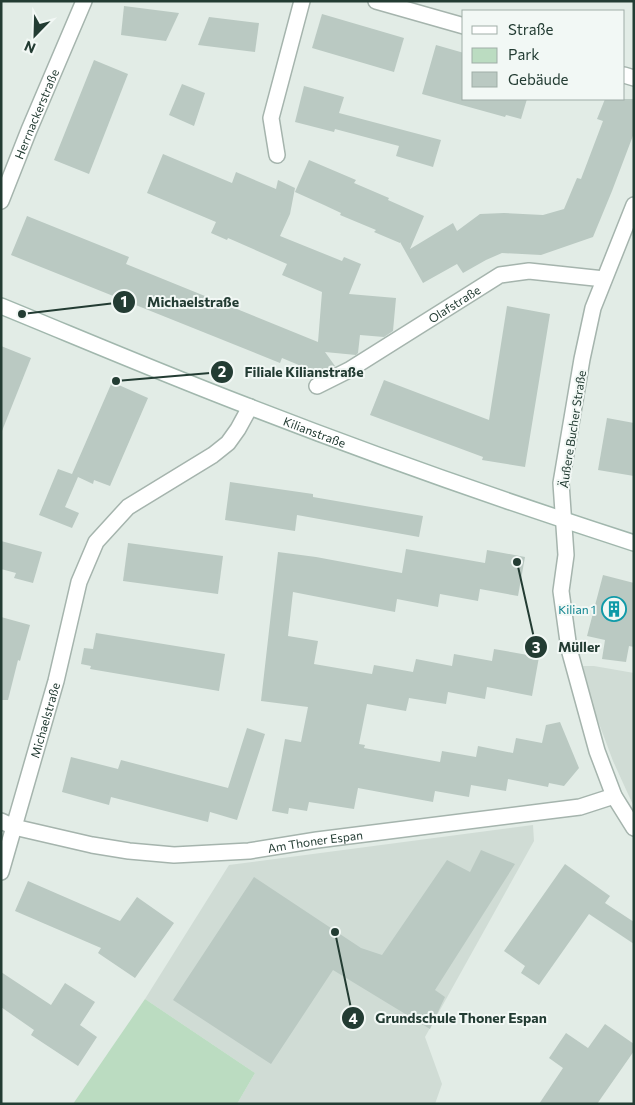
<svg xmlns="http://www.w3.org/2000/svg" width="635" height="1105" font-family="Commissioner,sans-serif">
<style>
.built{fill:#d0dcd5}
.green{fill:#bbdcc1}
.building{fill:#bac9c2}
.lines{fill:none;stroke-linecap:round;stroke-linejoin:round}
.street-casing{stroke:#a5b4ad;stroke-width:18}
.secondary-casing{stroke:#a1b7ad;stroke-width:18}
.street{stroke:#fff;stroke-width:15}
.secondary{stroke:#fff;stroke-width:15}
.labels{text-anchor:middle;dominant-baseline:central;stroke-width:4;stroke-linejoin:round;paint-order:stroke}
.street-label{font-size:12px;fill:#233c33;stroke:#f2f8f5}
.culture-label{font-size:12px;fill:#0d838f;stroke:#f2f8f5;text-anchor:end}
.leader{fill:none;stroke:#233c33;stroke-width:2}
.callout-dot{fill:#233c33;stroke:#f2f8f5;stroke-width:2}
.mark-label{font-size:15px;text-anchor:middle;font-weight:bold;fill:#fff}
.callout-label{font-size:14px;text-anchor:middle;font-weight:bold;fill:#233c33;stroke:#f2f8f5;stroke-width:4;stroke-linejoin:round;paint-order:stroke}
</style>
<rect width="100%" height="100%" fill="#e2ece6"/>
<g class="built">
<polygon points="583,666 594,666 634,673 634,807 613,761 594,710"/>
<polygon points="533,825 534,841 425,1037 442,1084 435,1104 237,1104 255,1073 145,999 229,865"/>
</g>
<polygon class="green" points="145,999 255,1073 237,1104 73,1104"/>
<g class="building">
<polygon points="124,6 179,13 166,41 121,35"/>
<polygon points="322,14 404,38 394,72 312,48"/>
<polygon points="209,17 259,23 255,52 198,45"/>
<polygon points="436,45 464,53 464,99 527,99 521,119 506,115 505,117 422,94"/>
<polygon points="94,60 128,74 89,174 54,160"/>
<polygon points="182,84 205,93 194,126 169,115"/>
<polygon points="304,86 344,97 339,113 441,140 433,167 396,156 399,146 335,129 334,132 295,122"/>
<polygon points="605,99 634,99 634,133 612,191 593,237 541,255 502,253 486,260 463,273 457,264 423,283 400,242 400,243 374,232 376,230 340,215 341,213 324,205 295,192 309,160 356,180 354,183 389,198 388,200 424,216 410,249 453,223 457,231 480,214 504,213 543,215 564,209 577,178 581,179 603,121 597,119"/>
<polygon points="163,154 232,183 236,172 276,189 278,180 295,188 290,214 280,236 342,261 344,257 361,264 349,294 396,298 393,331 384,337 360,335 358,353 356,355 325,352 335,366 316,376 313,371 282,358 280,363 11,255 27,216 129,257 126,264 318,342 322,292 282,275 287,264 228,238 227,240 211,233 216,222 147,193"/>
<polygon points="507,306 550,314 525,467 482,460 483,457 370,415 384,380 489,420"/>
<polygon points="1,346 31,358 2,431 1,431"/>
<polygon points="112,382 148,398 110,486 94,480 93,484 78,477 65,507 79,513 72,528 39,515 58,469 72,474"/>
<polygon points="607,418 634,423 634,476 598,470"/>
<polygon points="230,482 313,494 313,497 423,516 419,537 297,515 295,531 225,520"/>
<polygon points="1,541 42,552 33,583 14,578 16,573 1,569"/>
<polygon points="128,543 223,556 218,594 123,581"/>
<polygon points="406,549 485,563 487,550 525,557 518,596 480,589 478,601 440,594 438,607 397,599 395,612 293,592 288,636 318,641 314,664 372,674 374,665 413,672 416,659 452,666 454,654 492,661 494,649 539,657 532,696 487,687 485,699 448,692 446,704 409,698 406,711 367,704 359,744 365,745 364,748 440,762 442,751 476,757 478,746 513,753 516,738 542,743 546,725 560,722 579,768 564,786 549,783 548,787 508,779 506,791 471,785 469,797 435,791 433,802 358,788 354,809 309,802 307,811 289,808 288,814 272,811 285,739 301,742 308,707 261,701 278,552 316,557 402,573"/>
<polygon points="603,575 634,583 634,647 629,646 626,662 602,659 605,640 587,636"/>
<polygon points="1,617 30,625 20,661 18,660 8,700 1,700"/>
<polygon points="96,633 225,654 219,691 90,669 91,666 81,664 84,648 93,649"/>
<polygon points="247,728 265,734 237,820 210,812 208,822 111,797 109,805 62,792 71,757 118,769 121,760 228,788"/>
<polygon points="481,850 515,864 435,990 445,997 430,1029 333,970 271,1064 173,1000 254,877 361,948 382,955 447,860 470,872"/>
<polygon points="565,864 610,896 605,903 634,922 634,944 589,914 539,985 521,973 525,966 504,951"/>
<polygon points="28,881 120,921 137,897 174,923 135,978 98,953 101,948 15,911"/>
<polygon points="1,972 51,1005 65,983 95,1002 80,1025 97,1037 78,1066 31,1035 34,1030 1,1007"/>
<polygon points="605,1024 634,1044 634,1051 597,1104 539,1104 563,1068 549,1058 566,1033 588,1048"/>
</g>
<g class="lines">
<defs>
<g id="street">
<polyline points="376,1 464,26"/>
<polyline points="624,75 634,78"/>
<polyline points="277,155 271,118 302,1"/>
<path id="s1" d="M1,201L29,130L84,1"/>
<polyline points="634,205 593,308 582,359 561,483 566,555 561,591 569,649 597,751 614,796 634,828"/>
<path id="s2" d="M317,386L349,370L500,275L529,271L604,279"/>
<path id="s3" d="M1,821L14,827L92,845L129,851L174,855L249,851L317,840L580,807L614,796"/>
<path id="s4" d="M1,872L56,681L79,582L96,542L128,507L213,455L228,443L238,429L250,407"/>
</g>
<g id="secondary">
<path id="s5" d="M1,306C84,340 166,375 250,407C376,456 504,501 634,543"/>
</g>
</defs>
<use href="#street" class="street-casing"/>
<use href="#secondary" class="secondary-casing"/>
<use href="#street" class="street"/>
<use href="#secondary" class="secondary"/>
</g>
<defs>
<symbol id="building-ring" viewBox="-11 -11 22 22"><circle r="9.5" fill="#f2f8f5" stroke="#0f9aa8" stroke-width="1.5"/><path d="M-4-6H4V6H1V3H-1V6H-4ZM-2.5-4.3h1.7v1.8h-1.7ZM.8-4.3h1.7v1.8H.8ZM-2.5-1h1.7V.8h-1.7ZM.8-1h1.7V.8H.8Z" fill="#0f9aa8"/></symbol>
</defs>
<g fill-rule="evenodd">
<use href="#building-ring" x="600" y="595" width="28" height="28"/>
</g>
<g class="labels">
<g class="street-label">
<text stroke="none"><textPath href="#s1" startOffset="94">Herrnackerstraße</textPath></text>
<text stroke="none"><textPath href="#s2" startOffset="160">Olafstraße</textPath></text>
<text transform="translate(572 429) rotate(-81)">Äußere Bucher Straße</text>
<text stroke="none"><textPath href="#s5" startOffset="338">Kilianstraße</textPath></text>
<text stroke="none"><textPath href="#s4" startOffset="158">Michaelstraße</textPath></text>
<text stroke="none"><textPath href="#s3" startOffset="319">Am Thoner Espan</textPath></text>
</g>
<g class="culture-label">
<text x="596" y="609">Kilian 1</text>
</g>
</g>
<path class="leader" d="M22 314L124 302M116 381L222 372M517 562L536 647M335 932L353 1018"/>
<g class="callout-dot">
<circle cx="22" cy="314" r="5"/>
<circle cx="116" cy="381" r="5"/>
<circle cx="517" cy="562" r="5"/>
<circle cx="335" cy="932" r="5"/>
<circle cx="124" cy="302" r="12"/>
<circle cx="222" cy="372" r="12"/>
<circle cx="536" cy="647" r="12"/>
<circle cx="353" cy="1018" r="12"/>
</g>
<g class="mark-label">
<text x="124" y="307">1</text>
<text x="222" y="377">2</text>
<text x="536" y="653">3</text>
<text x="353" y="1024">4</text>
</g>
<g class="callout-label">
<text x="193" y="307">Michaelstraße</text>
<text x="304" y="377">Filiale Kilianstraße</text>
<text x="579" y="652">Müller</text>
<text x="461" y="1023">Grundschule Thoner Espan</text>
</g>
<rect width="635" height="1105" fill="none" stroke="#233c33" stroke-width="5"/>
<rect x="462" y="10" width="162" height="90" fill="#f2f8f5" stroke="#9fada7"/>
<rect x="472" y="26" width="25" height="8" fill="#ffffff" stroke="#9fada7"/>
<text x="508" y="35" font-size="15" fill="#233c33">Straße</text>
<rect x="472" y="48" width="25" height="15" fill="#bbdcc1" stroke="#9fada7"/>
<text x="508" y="60" font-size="15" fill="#233c33">Park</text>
<rect x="472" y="72" width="25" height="15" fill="#bac9c2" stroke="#9fada7"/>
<text x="508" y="85" font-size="15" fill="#233c33">Gebäude</text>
<g transform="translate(35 35) rotate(203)" stroke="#f2f8f5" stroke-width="4" paint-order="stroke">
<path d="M0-4L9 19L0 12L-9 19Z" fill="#233c33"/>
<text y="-8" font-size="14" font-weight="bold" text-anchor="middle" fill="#233c33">N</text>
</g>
</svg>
